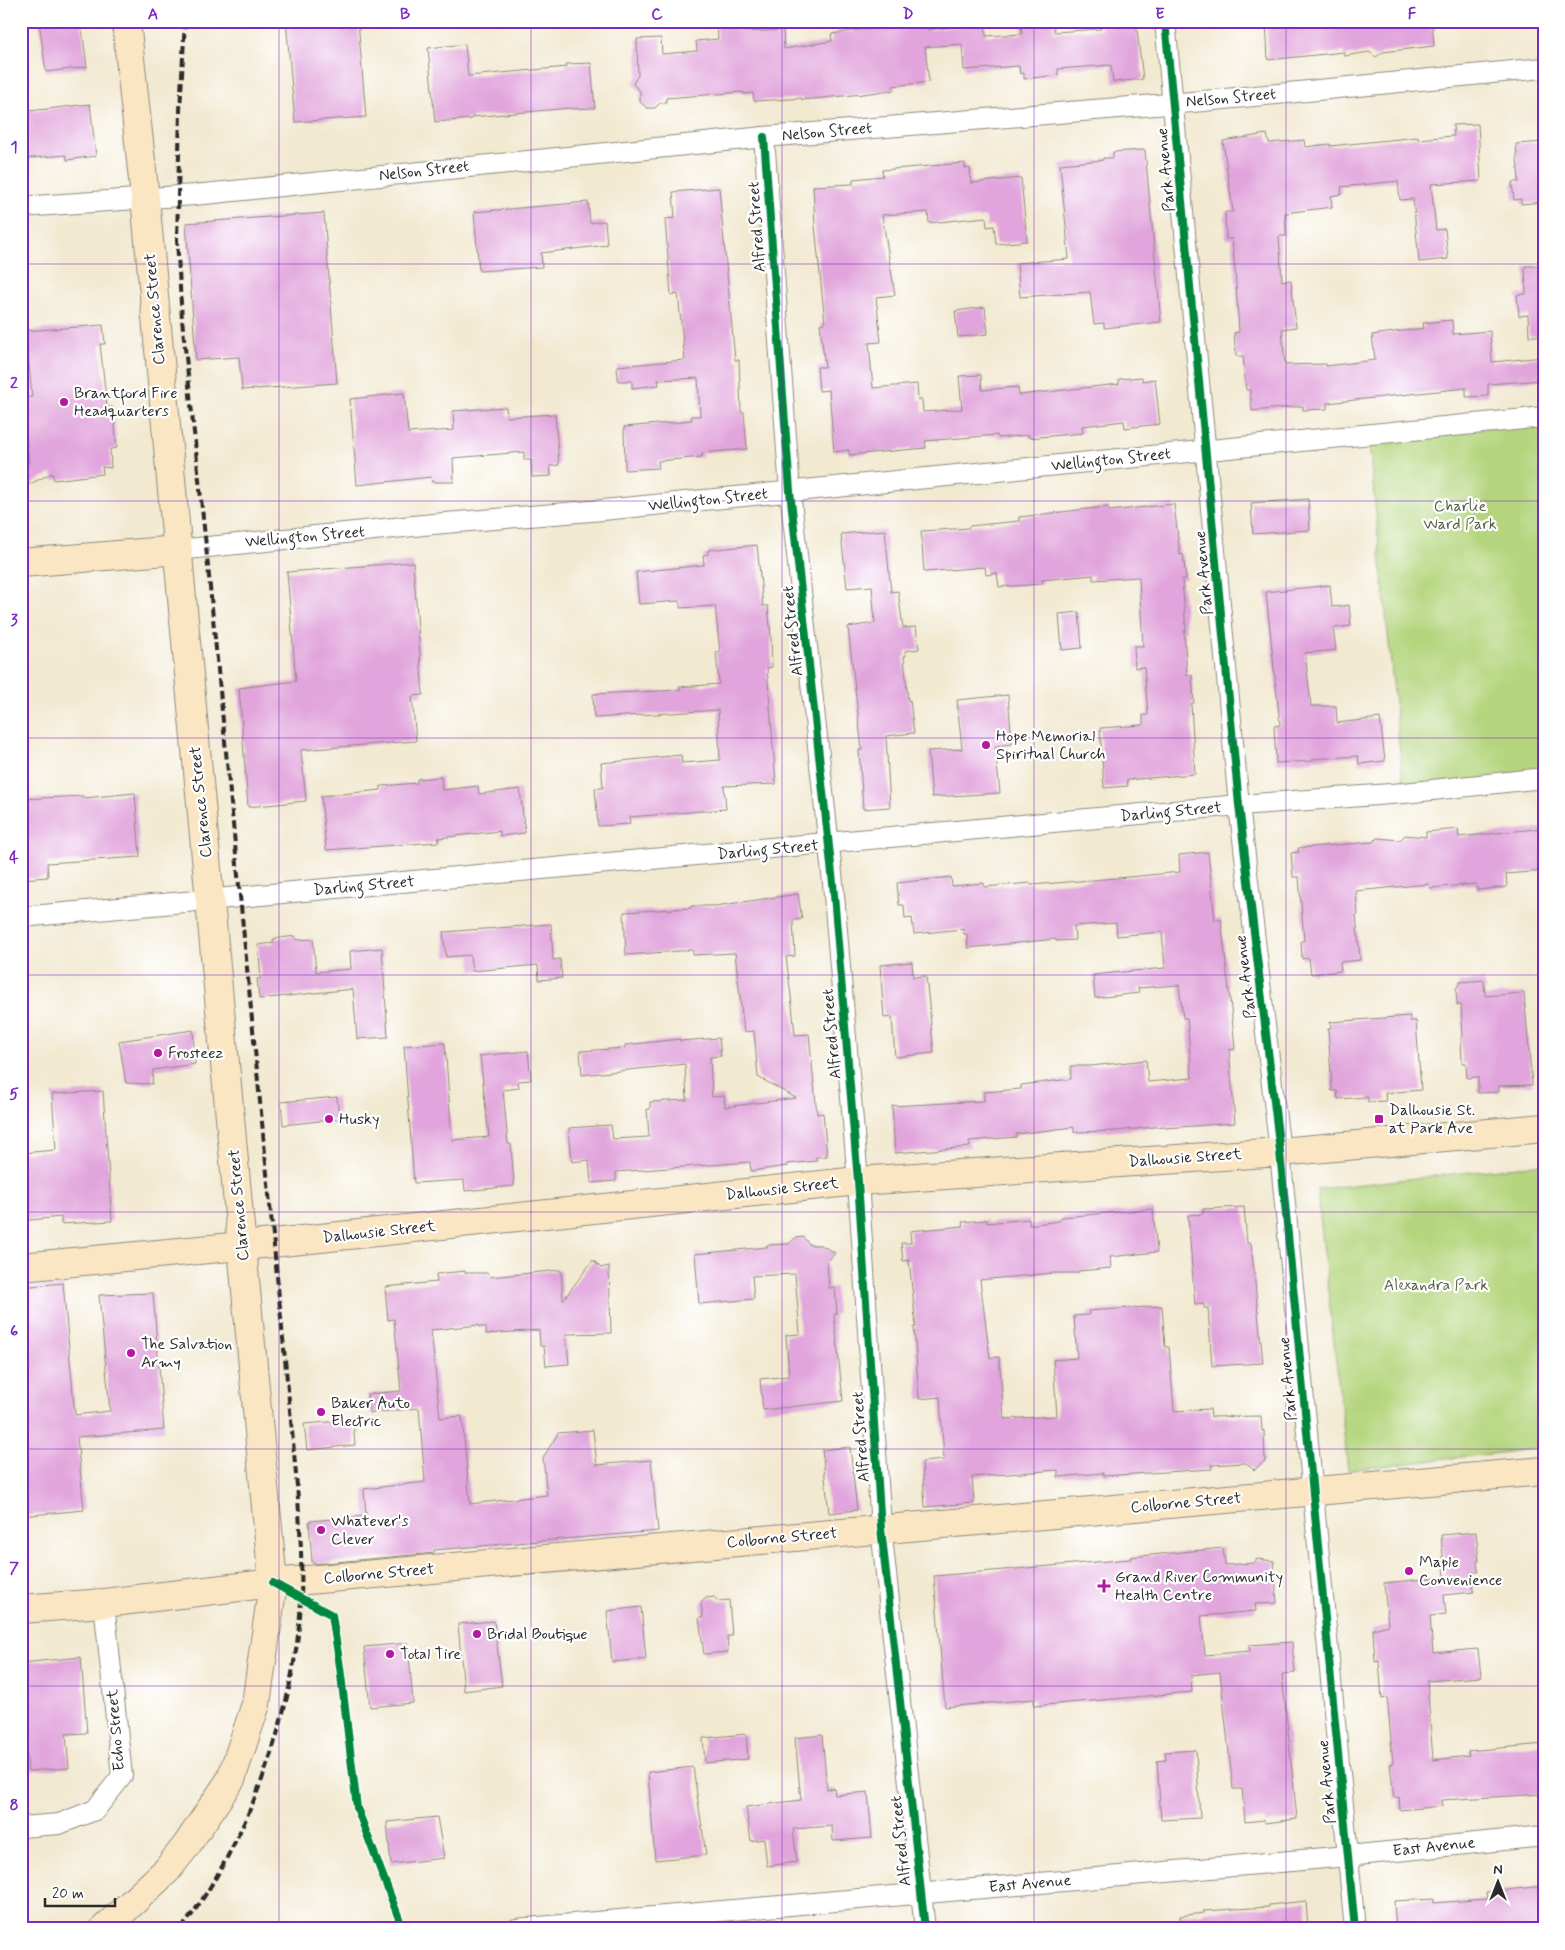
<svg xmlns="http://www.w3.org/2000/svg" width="1565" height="1950" font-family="Mynerve,sans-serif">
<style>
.green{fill:#b4d57d;stroke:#708054}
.building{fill:#e1a4dc}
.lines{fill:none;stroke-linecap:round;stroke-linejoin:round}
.street-casing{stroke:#8e8a7e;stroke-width:22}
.secondary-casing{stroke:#8e8a7e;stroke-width:30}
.street{stroke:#fff;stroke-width:20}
.secondary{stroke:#fbe6c4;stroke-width:28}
.rail{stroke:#2b2b2b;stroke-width:4;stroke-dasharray:8 4;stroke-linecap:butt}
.cycleway-casing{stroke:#fff;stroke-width:11}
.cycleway{stroke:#00873e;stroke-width:8}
.grid{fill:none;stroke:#7b2cbf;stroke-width:1;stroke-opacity:0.55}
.poi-dot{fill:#b5179e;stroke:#fff;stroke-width:2}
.labels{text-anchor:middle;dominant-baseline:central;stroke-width:4.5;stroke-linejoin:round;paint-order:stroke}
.street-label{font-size:16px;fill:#2b2b2b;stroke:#fff}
.poi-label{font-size:16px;fill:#2b2b2b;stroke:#fff;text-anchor:start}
.park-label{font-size:16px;fill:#545e44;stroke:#fff}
.neatline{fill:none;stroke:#7b2cbf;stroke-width:2}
.grid-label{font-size:16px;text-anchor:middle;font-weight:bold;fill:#7b2cbf}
</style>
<rect width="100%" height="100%" fill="#fff"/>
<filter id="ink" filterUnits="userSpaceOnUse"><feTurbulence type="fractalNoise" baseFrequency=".02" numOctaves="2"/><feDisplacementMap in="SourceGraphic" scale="10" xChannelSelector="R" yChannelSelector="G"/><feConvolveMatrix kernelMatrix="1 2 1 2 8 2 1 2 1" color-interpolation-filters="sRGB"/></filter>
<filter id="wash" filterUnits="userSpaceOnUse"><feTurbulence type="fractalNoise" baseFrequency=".0096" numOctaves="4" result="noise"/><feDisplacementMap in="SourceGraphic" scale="20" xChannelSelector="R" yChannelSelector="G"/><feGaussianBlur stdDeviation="1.12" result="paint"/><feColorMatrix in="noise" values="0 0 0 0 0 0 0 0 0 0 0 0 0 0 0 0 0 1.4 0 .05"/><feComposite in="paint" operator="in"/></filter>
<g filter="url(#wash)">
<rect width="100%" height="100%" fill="#f2e9d1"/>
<g class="green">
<polygon points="1544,417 1544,778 1404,793 1368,435"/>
<polygon points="1544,1164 1544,1448 1348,1470 1317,1189"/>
</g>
<g id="blocks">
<g class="building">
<polygon points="39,21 81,21 87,67 46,72"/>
<polygon points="286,21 358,21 366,117 295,122"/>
<polygon points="902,21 927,21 928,30 963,26 963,21 985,21 986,36 1022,34 1021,21 1053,21 1054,32 1101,29 1100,21 1136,21 1143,79 1113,82 1111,65 1058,69 1058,75 1024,79 1024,73 1020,74 1019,66 964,70 962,44 925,47 929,82 893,86 894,90 863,94 802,100 802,98 791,99 754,101 753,93 743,94 743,92 666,98 666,103 660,103 655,108 647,108 640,102 640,91 633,84 638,75 637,39 661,38 662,54 697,51 696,41 718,39 717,26 745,24 746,32 783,30 784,49 832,41 831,34 902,24"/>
<polygon points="1266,21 1432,21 1434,46 1383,52 1376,57 1369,52 1344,56 1344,52 1268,60"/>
<polygon points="465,44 468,76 567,67 566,64 591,63 595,108 570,109 570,108 472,117 472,119 435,122 428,48"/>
<polygon points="90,104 96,156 67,160 66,155 21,159 21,112"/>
<polygon points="1478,124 1481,181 1431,184 1436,230 1445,229 1448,259 1419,262 1413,199 1400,200 1398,181 1341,187 1342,194 1331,196 1332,207 1285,213 1286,236 1279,236 1282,281 1291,280 1296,327 1282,329 1285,365 1326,364 1326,366 1375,360 1372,335 1424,328 1423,323 1452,320 1453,334 1490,331 1492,362 1544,357 1544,380 1488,384 1488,396 1466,397 1466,388 1327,403 1327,409 1303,410 1303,406 1252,411 1250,390 1246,390 1243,356 1236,356 1234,333 1239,332 1235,269 1232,239 1226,239 1225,212 1233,212 1223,141 1267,134 1269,143 1304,140 1305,147 1330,144 1330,146 1418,137 1418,139 1454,136 1453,125"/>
<polygon points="1544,142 1544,202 1521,204 1521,199 1514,200 1512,182 1519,182 1516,144"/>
<polygon points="1145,150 1161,322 1104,328 1104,323 1094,324 1090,292 1020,297 1017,263 1069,259 1060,164 1103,160 1103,158 1113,158 1113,152"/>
<polygon points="965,163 965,168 970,168 971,183 1021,178 1027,241 996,244 994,226 987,227 986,217 929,223 928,212 882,215 895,295 876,297 881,342 869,343 873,388 917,384 918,400 922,400 923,412 962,409 959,376 981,375 982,390 1018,387 1019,395 1119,384 1119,379 1142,377 1142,381 1155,379 1160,424 1125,428 1124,421 1082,426 1083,433 1029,438 1029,435 998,438 997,435 925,441 926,448 849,455 849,450 834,452 829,390 819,391 817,367 825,367 820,324 825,323 815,226 813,186 853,184 853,179 883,176 882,170"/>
<polygon points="719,188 735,360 739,360 741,412 744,412 747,449 702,453 702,457 658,461 659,468 625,470 624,427 682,422 682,421 692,420 691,416 700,416 698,378 658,380 659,385 632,388 632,381 618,381 617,366 685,360 678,294 671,295 665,219 675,218 673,192"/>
<polygon points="588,202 590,223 605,221 607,245 541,253 542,267 479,271 474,212"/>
<polygon points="324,213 337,383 242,390 239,357 196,360 186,223"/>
<polygon points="1525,266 1544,266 1544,336 1529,336 1528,315 1519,316 1517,295 1526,294"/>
<polygon points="985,307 988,334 958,337 955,311"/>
<polygon points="103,325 105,344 100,344 107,407 113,407 117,448 110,449 111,468 102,467 103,474 54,480 52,473 28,485 22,465 29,463 22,398 32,397 26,331"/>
<polygon points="404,393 408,433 454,430 453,411 506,407 507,417 555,414 559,465 550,466 551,476 532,477 531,460 524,460 524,452 453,458 454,482 432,482 431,477 357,485 350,399"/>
<polygon points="1308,499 1310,530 1253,534 1251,503"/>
<polygon points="1174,504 1180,555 1183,554 1186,579 1182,579 1186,631 1184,631 1187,675 1192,675 1194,703 1191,703 1195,774 1127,780 1128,786 1104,788 1100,728 1143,725 1143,715 1148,715 1144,667 1135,668 1134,646 1143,646 1139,577 1093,580 1093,575 1042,580 1042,584 999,587 997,573 986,575 985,567 924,572 921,531 969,528 969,526 1019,521 1019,517 1087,509 1108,507 1109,511"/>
<polygon points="885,530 891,592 898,591 903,628 916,627 919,649 905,651 906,656 904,656 908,701 910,700 914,733 886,736 890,807 863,809 859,750 862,750 848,627 875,623 872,586 847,588 841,534"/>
<polygon points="757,545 763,606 768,606 771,637 772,667 767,668 776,784 724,786 726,809 629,817 630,824 598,826 595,788 603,788 601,763 681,755 682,763 720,760 718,710 594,718 593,694 680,690 680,687 719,684 716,652 720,652 715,606 680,608 680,601 639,604 636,572 704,565 703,555 708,554 708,550"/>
<polygon points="413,562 423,695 412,696 416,741 301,750 306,801 248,807 239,688 296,681 287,572"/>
<polygon points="1330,585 1332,607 1349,605 1351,626 1333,628 1336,650 1305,653 1311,706 1336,706 1337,723 1380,718 1385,761 1359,764 1358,756 1313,759 1313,761 1276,763 1274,726 1280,725 1266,592"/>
<polygon points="1079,612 1082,648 1062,650 1059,614"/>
<polygon points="1008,695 1012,744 995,746 1000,793 932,797 928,751 962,749 957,700"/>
<polygon points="441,777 442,790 478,786 479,794 520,789 525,833 500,836 500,831 438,838 439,842 326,850 321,796 381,790 381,786 417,783 417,779"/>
<polygon points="135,793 140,857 47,863 48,877 21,879 21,799 83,796 84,798"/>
<polygon points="1544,828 1544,871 1506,874 1507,887 1477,890 1476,884 1430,888 1429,884 1356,891 1358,915 1356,915 1360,960 1340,962 1341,971 1311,974 1309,958 1302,959 1301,941 1304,941 1299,877 1293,877 1291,853 1299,852 1298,848 1373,842 1377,838 1400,840 1405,835 1426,837 1426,832 1458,829 1459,837"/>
<polygon points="1208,852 1215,920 1221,919 1233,1027 1235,1049 1229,1050 1235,1123 1165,1128 1164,1126 1116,1131 1074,1132 1074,1127 1016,1134 1016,1137 969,1141 970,1147 895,1153 892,1106 984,1101 984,1092 1021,1089 1021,1085 1071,1079 1071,1066 1091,1066 1146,1060 1148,1082 1192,1078 1187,1018 1183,1018 1179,985 1138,988 1139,993 1095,998 1093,975 1165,968 1162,932 1117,936 1116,923 1074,926 1075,940 1056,941 1056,939 968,948 967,934 964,934 963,929 914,934 912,918 905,919 904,905 899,905 897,883 951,877 952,886 984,883 984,887 1031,883 1031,885 1129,877 1180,872 1179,855"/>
<polygon points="798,894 802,919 793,920 795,956 786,957 791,996 795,1035 809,1034 817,1114 823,1113 827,1156 816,1157 816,1161 787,1164 787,1166 751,1171 750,1162 616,1172 616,1181 591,1183 589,1160 572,1162 569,1128 611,1125 613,1139 649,1137 647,1109 650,1109 650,1102 687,1100 685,1064 582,1075 580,1051 625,1048 625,1045 680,1039 680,1041 719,1038 721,1056 710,1057 712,1097 724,1096 725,1107 796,1098 758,1077 754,1031 744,1032 735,953 693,955 693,950 626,955 624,912 691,908 691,906 715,906"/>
<polygon points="551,924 553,960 560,959 562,978 539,980 538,965 472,971 470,955 446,957 443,932"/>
<polygon points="295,936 296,940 313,939 316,972 351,969 350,951 382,948 388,1037 357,1039 353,989 259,999 257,979 261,978 258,945 274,943 273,939"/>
<polygon points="912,962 913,977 926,976 934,1053 895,1057 892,1017 884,1018 880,965"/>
<polygon points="1484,980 1485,996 1524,993 1532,1085 1499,1086 1499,1092 1478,1093 1478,1077 1467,1078 1466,1063 1462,1063 1461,1037 1463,1037 1461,1005 1457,1005 1456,989 1460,982"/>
<polygon points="1410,1016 1410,1021 1416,1021 1421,1090 1385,1093 1386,1101 1368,1102 1368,1097 1338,1099 1337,1091 1332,1091 1328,1029 1331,1028 1330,1022"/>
<polygon points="193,1030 195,1064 153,1070 152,1084 126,1083 119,1041"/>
<polygon points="445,1043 452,1140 489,1137 480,1056 528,1051 531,1080 518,1081 519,1088 503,1090 508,1144 511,1144 514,1186 465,1191 464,1180 414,1183 404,1046"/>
<polygon points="103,1091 112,1221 61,1224 61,1217 21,1221 21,1153 56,1150 52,1094"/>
<polygon points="337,1097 339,1119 283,1125 281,1102"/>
<polygon points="1244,1207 1247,1243 1251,1243 1263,1363 1212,1366 1208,1308 1204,1308 1204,1304 1195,1305 1188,1215 1203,1214 1203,1209"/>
<polygon points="1153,1209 1157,1252 1110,1257 1111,1268 1078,1271 1078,1273 1053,1273 980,1280 990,1358 999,1357 1004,1419 1057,1416 1053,1360 1077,1358 1074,1316 1089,1315 1088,1311 1162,1306 1165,1347 1169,1347 1174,1411 1210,1409 1211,1417 1261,1416 1262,1431 1264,1430 1265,1461 1254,1470 1246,1463 1211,1465 1212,1469 1103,1476 1103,1473 1058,1477 1058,1470 972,1477 974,1503 925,1507 922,1462 944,1460 940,1397 919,1399 914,1327 916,1327 909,1260 903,1261 901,1243 911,1243 910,1231 963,1226 962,1222 987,1220 987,1223 1029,1219 1029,1225 1059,1221 1062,1217"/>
<polygon points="803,1237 810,1245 821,1245 835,1253 827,1262 829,1288 835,1287 837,1314 834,1314 843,1401 763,1410 760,1379 789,1376 786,1335 800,1334 795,1274 752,1276 754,1299 699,1304 695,1254 767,1247 767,1245 789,1244 795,1238"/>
<polygon points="593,1260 601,1268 609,1266 611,1333 566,1334 569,1364 546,1366 544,1346 540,1346 539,1330 486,1334 486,1327 479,1327 479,1325 431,1330 440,1418 462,1416 470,1504 547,1495 543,1458 558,1433 593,1430 597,1465 651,1460 658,1531 434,1550 434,1553 314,1564 312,1562 309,1521 366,1516 364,1489 425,1482 419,1408 369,1413 367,1394 401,1391 394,1319 388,1320 385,1287 437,1282 436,1274 465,1271 465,1273 487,1273 490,1277 561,1270 563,1300"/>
<polygon points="63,1283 75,1415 110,1411 99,1295 153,1293 164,1430 77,1437 84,1510 21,1516 21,1287"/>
<polygon points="353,1420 355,1445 307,1450 304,1424"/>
<polygon points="850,1447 857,1510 829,1513 822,1450"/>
<polygon points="1476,1532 1479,1561 1477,1561 1478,1572 1472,1572 1474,1592 1444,1595 1446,1614 1430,1616 1433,1653 1478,1649 1481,1677 1427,1681 1433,1760 1469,1756 1468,1751 1544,1744 1544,1794 1442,1800 1443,1806 1400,1810 1399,1797 1394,1798 1390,1764 1393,1764 1388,1706 1387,1698 1382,1699 1379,1661 1375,1662 1373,1629 1388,1625 1384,1583 1445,1577 1441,1535"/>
<polygon points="1223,1548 1225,1565 1254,1563 1257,1559 1274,1561 1277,1603 1255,1604 1256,1611 1201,1616 1205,1655 1250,1651 1249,1645 1292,1642 1295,1673 1282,1674 1297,1819 1265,1823 1264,1820 1245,1822 1242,1789 1233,1789 1220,1672 1191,1675 1192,1692 1034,1706 1034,1699 945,1707 934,1576 1131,1559 1130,1557"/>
<polygon points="714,1597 718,1601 729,1600 732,1636 727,1636 728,1652 704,1654 699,1618 703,1617 701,1603 706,1598"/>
<polygon points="641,1607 646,1659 612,1662 607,1611"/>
<polygon points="494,1621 502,1686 464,1691 458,1624"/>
<polygon points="408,1643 413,1703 370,1707 364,1647"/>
<polygon points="81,1657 87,1733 66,1734 69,1768 28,1771 26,1746 21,1746 21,1663"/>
<polygon points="746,1734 748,1759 705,1763 703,1738"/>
<polygon points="822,1735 827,1789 834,1788 835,1795 868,1792 872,1838 833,1841 832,1826 793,1829 797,1862 767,1866 764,1839 751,1841 746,1807 801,1800 795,1738"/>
<polygon points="1196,1750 1200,1818 1161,1820 1157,1761 1166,1760 1165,1752"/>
<polygon points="693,1767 706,1855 655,1860 648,1772"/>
<polygon points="437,1817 444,1858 391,1864 387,1822"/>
<polygon points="1544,1886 1544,1929 1396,1929 1394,1901 1434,1899 1434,1903 1487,1899 1486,1892"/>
<polygon points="1306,1901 1308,1929 1181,1929 1180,1916 1204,1913 1203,1911 1269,1907 1269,1905"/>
</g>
</g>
</g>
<g filter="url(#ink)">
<use href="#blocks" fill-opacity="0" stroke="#8e8a7e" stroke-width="1"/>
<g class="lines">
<defs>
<g id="street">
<polyline points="1165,21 1239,805 1280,1152 1355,1929"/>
<polyline points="764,137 790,491 833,883 858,1181 881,1528 925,1929"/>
<polyline points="21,207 194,195 764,137 1204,101 1544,68"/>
<polyline points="178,550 433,524 603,510 1544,417"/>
<polyline points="21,917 1239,805 1404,793 1544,778"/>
<polyline points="21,1827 59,1824 95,1810 122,1776 104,1603"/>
<polyline points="516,1929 1348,1856 1544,1836"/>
</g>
<g id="secondary">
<polyline points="21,563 178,550"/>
<polyline points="21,1267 273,1243 858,1181 1280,1152 1544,1128"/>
<polyline points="21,1609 104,1603 273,1583 1544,1471"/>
<polyline points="104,1929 167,1870 186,1846 231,1779 256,1704 273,1583 145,198 126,21"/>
</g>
</defs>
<use href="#street" class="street-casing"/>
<use href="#secondary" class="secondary-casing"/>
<use href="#street" class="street"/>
<use href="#secondary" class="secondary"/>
<path class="rail" d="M181,1929C248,1844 297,1706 301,1598C303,1542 297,1486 292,1431L206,546L182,319L177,240L180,110L185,21"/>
<defs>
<g id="cycleway">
<polyline points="1165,21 1239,805 1280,1152 1355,1929"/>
<polyline points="764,137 790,491 833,883 858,1181 881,1528 925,1929"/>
<polyline points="273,1583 332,1615 340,1667 357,1808 403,1929"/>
</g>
</defs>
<use href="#cycleway" class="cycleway-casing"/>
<use href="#cycleway" class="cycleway"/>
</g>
</g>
<path class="grid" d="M279,21V1929M531,21V1929M782,21V1929M1034,21V1929M1286,21V1929M21,264H1544M21,501H1544M21,738H1544M21,975H1544M21,1212H1544M21,1449H1544M21,1686H1544"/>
<g class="poi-dot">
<circle cx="64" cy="402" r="5"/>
<circle cx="986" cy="745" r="5"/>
<circle cx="158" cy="1053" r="5"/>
<circle cx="329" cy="1119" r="5"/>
<rect x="1374" y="1114" width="10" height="10" rx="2.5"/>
<circle cx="131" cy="1353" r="5"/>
<circle cx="321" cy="1412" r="5"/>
<circle cx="321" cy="1530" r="5"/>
<circle cx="1409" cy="1571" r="5"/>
<path d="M1101.5 1578.5h5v5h5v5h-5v5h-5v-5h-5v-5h5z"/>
<circle cx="477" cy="1634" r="5"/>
<circle cx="390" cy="1654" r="5"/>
</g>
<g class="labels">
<g class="street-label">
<text transform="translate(1231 98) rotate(-5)">Nelson Street</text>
<text transform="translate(827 132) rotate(-5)">Nelson Street</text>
<text transform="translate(1166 170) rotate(-95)">Park Avenue</text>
<text transform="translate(424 171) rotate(-6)">Nelson Street</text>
<text transform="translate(757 227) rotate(-94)">Alfred Street</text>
<text transform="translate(155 309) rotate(-95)">Clarence Street</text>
<text transform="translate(1111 460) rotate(-6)">Wellington Street</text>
<text transform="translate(708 500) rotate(-6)">Wellington Street</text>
<text transform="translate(305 537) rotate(-5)">Wellington Street</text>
<text transform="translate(1204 573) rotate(-95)">Park Avenue</text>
<text transform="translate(793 631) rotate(-96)">Alfred Street</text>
<text transform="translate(201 802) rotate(-96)">Clarence Street</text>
<text transform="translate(1171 812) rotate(-5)">Darling Street</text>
<text transform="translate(768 850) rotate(-5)">Darling Street</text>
<text transform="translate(364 886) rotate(-5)">Darling Street</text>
<text transform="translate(1246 977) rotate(-97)">Park Avenue</text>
<text transform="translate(832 1034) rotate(-95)">Alfred Street</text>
<text transform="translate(1185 1158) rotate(-4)">Dalhousie Street</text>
<text transform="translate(782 1189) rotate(-6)">Dalhousie Street</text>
<text transform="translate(239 1205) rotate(-95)">Clarence Street</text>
<text transform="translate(379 1232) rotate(-6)">Dalhousie Street</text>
<text transform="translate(1288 1379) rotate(-95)">Park Avenue</text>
<text transform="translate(861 1437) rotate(-94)">Alfred Street</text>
<text transform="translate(1186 1503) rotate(-5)">Colborne Street</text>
<text transform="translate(782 1538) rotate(-5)">Colborne Street</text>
<text transform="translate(379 1574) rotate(-5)">Colborne Street</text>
<text transform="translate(116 1730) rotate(-95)">Echo Street</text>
<text transform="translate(1327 1782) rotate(-95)">Park Avenue</text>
<text transform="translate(901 1841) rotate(-96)">Alfred Street</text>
<text transform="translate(1434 1847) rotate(-6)">East Avenue</text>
<text transform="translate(1030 1884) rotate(-5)">East Avenue</text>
</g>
<g class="poi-label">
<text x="74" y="393">Brantford Fire<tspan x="74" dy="18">Headquarters</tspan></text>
<text x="996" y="736">Hope Memorial<tspan x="996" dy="18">Spiritual Church</tspan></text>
<text x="168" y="1053">Frosteez</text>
<text x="1389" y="1110">Dalhousie St.<tspan x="1389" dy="18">at Park Ave</tspan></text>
<text x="339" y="1119">Husky</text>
<text x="141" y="1344">The Salvation<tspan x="141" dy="18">Army</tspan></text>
<text x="331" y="1403">Baker Auto<tspan x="331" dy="18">Electric</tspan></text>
<text x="331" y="1521">Whatever's<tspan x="331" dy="18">Clever</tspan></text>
<text x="1419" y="1562">Maple<tspan x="1419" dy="18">Convenience</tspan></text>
<text x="1115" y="1577">Grand River Community<tspan x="1115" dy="18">Health Centre</tspan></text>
<text x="487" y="1634">Bridal Boutique</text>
<text x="400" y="1654">Total Tire</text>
</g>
<g class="park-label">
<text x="1460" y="506">Charlie<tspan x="1460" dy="18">Ward Park</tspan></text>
<text x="1436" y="1285">Alexandra Park</text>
</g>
</g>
<rect width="1565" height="1950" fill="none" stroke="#fff" stroke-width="55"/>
<g transform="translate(1498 1882)" stroke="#ffffff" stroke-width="4" paint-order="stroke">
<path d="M0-4L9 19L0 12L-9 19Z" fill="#2b2b2b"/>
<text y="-8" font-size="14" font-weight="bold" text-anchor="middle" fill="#2b2b2b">N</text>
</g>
<path d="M45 1898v8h70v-8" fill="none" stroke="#2b2b2b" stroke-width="2.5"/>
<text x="52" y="1898" font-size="15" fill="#2b2b2b" stroke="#ffffff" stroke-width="4" paint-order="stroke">20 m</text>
<rect x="28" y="28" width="1510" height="1894" class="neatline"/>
<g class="grid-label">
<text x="153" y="19">A</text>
<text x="405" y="19">B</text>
<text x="657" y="19">C</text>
<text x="908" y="19">D</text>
<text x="1160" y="19">E</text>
<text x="1412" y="19">F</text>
<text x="14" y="152">1</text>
<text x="14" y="388">2</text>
<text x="14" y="625">3</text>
<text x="14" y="862">4</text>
<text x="14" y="1099">5</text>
<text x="14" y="1336">6</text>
<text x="14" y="1573">7</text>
<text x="14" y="1810">8</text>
</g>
</svg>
